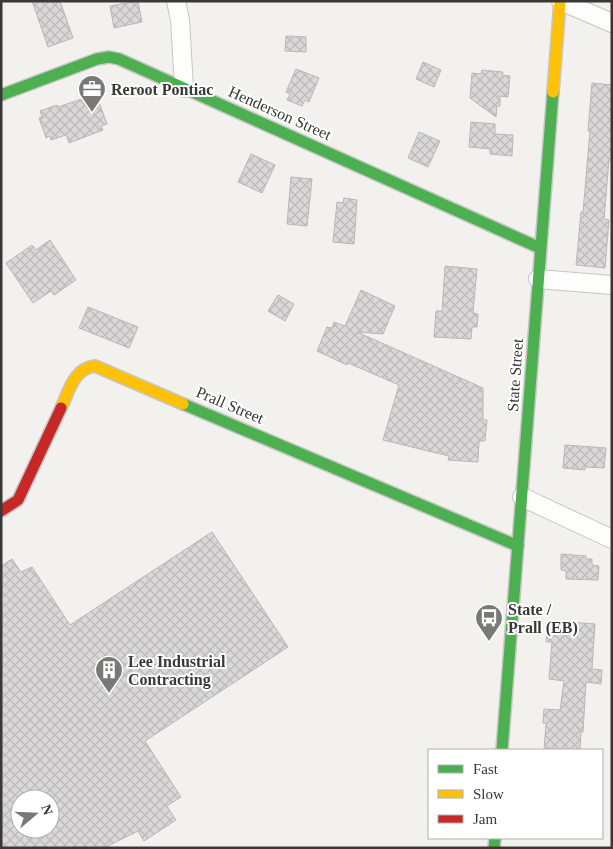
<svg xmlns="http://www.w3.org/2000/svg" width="613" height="849" font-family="'Times New Roman',serif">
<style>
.building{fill:url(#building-cross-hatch);stroke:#b9b7b7;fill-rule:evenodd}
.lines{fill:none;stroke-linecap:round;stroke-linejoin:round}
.street-casing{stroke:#c7c6c4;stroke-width:20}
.fast-casing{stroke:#c7c6c4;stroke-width:14}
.slow-casing{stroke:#c7c6c4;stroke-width:14}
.jam-casing{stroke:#c7c6c4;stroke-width:14}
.street{stroke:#fdfdfc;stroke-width:18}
.fast{stroke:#4caf50;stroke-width:11}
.slow{stroke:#ffc107;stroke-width:11}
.jam{stroke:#c62828;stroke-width:11}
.labels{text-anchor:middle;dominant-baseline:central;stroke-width:4;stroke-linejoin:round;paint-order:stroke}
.poi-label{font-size:16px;font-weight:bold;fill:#393836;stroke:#fff;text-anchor:start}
.street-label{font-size:16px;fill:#393836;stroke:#fff}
</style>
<defs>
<pattern id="building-cross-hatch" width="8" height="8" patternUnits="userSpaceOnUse" patternTransform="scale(1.25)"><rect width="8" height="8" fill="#d9d7d7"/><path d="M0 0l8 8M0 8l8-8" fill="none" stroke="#bbb9b9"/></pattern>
</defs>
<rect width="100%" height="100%" fill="#f3f1ee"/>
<g class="building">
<polygon points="32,1 60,1 73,38 48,47"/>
<polygon points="138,1 142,22 114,28 110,6"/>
<polygon points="286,36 306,37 306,52 285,51"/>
<polygon points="423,62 441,70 434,87 416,79"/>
<polygon points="296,69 319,78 309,102 305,100 302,106 287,100 290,94 286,92"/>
<polygon points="482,70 503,72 502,75 510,76 508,97 500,96 500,106 497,106 496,117 470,98 472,73 481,74"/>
<polygon points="592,83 612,85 612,160 609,160 604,219 609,220 605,268 576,265 581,212 583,212 590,131 588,131"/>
<polygon points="96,94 107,124 101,126 103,130 69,143 66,135 51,140 50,136 46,138 39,118 42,117 40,111 57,105 58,107"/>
<polygon points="471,122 495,124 495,134 513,135 512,156 490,154 490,149 469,147"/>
<polygon points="419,132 440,141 428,167 408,158"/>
<polygon points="251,154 275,165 262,193 238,182"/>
<polygon points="291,177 312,179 307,226 287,224"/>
<polygon points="344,198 357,200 354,244 333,242 337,202 343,203"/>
<polygon points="50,240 76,280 54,295 51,291 33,303 6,263 32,245 36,250"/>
<polygon points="445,266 477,269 473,313 478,314 477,327 472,327 471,339 434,337 436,311 442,311"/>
<polygon points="361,290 395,306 383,334 357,332 483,388 483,420 487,420 485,441 479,441 478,462 448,460 449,456 383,440 399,385 348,363 347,365 317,351 327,327 332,328 334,322 345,326"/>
<polygon points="278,295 294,304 285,321 268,311"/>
<polygon points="88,307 138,327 129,348 79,328"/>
<polygon points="565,445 606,448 604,468 585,467 585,470 563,468"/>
<path d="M212,532L288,647L145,741L181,797L167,806L176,820L144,841L138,831L104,848H1V566L12,559L21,572L32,567L70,625ZM20,799H50V829H20Z"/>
<polygon points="561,554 586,556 586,559 592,559 592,565 599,566 598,580 566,579 566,571 561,570"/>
<polygon points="555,621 595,624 592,669 602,670 601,684 586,682 583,732 581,732 580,750 544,750 546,723 543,723 544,709 560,710 564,681 549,679 552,642 546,642 547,629 555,629"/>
</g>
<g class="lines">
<defs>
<g id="street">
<polyline points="176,1 180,20 184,88"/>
<polyline points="561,1 612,23"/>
<polyline points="538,279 612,285"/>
<polyline points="522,497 612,539"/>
</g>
<g id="fast">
<polyline points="1,95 97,59 109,57 119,59 540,248"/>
<polyline points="183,404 518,546"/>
<polyline points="502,750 553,92"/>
<polyline points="494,848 495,838"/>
</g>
<g id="slow">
<polyline points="553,92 560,1"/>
<path d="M61,408C69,391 74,368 95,366L183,404"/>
</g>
<polyline id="jam" points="1,511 18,500 61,408"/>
</defs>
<use href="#street" class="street-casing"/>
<use href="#fast" class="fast-casing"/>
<use href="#slow" class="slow-casing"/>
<use href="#jam" class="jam-casing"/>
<use href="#street" class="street"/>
<use href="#fast" class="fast"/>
<use href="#slow" class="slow"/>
<use href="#jam" class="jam"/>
</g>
<defs>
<symbol id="office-pin" viewBox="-11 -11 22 30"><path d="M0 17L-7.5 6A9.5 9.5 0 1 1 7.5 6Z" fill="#7a7976" stroke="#fff"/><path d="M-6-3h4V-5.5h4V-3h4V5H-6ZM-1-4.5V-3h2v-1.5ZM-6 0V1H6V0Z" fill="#fff"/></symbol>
<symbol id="bus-pin" viewBox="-11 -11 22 30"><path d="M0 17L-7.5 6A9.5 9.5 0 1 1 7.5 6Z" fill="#7a7976" stroke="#fff"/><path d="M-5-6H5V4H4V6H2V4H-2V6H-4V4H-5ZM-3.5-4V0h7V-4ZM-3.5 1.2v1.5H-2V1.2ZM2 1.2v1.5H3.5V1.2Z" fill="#fff"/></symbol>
<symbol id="building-pin" viewBox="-11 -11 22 30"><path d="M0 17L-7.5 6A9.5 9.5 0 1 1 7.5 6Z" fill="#7a7976" stroke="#fff"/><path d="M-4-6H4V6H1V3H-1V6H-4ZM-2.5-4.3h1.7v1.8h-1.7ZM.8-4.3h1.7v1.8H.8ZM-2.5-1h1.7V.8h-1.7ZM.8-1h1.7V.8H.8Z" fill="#fff"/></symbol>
</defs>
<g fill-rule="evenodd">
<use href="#office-pin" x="76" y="73" width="32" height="43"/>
<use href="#bus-pin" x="473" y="602" width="32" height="43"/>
<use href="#building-pin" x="93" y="654" width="32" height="43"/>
</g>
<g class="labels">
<g class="poi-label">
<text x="111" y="89">Reroot Pontiac</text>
<text x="508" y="609">State /<tspan x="508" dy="18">Prall (EB)</tspan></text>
<text x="128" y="661">Lee Industrial<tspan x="128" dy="18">Contracting</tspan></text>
</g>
<g class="street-label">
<text transform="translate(280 113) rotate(24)">Henderson Street</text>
<text transform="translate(515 375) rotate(-86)">State Street</text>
<text transform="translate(230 405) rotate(23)">Prall Street</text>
</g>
</g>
<rect width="613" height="849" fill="none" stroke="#393836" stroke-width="5"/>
<rect x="428" y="749" width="175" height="90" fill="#ffffff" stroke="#b0afaf"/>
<rect x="438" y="765" width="25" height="8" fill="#4caf50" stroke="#b0afaf"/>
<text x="473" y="774" font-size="15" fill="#393836">Fast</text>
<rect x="438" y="790" width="25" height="8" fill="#ffc107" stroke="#b0afaf"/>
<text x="473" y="799" font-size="15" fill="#393836">Slow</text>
<rect x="438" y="815" width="25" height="8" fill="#c62828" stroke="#b0afaf"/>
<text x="473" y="824" font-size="15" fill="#393836">Jam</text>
<g transform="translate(35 814) rotate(71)"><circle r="24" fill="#ffffff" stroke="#b0afaf"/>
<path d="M0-4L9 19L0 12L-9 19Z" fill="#7a7976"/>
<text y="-8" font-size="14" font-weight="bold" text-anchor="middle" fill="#393836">N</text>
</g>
</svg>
